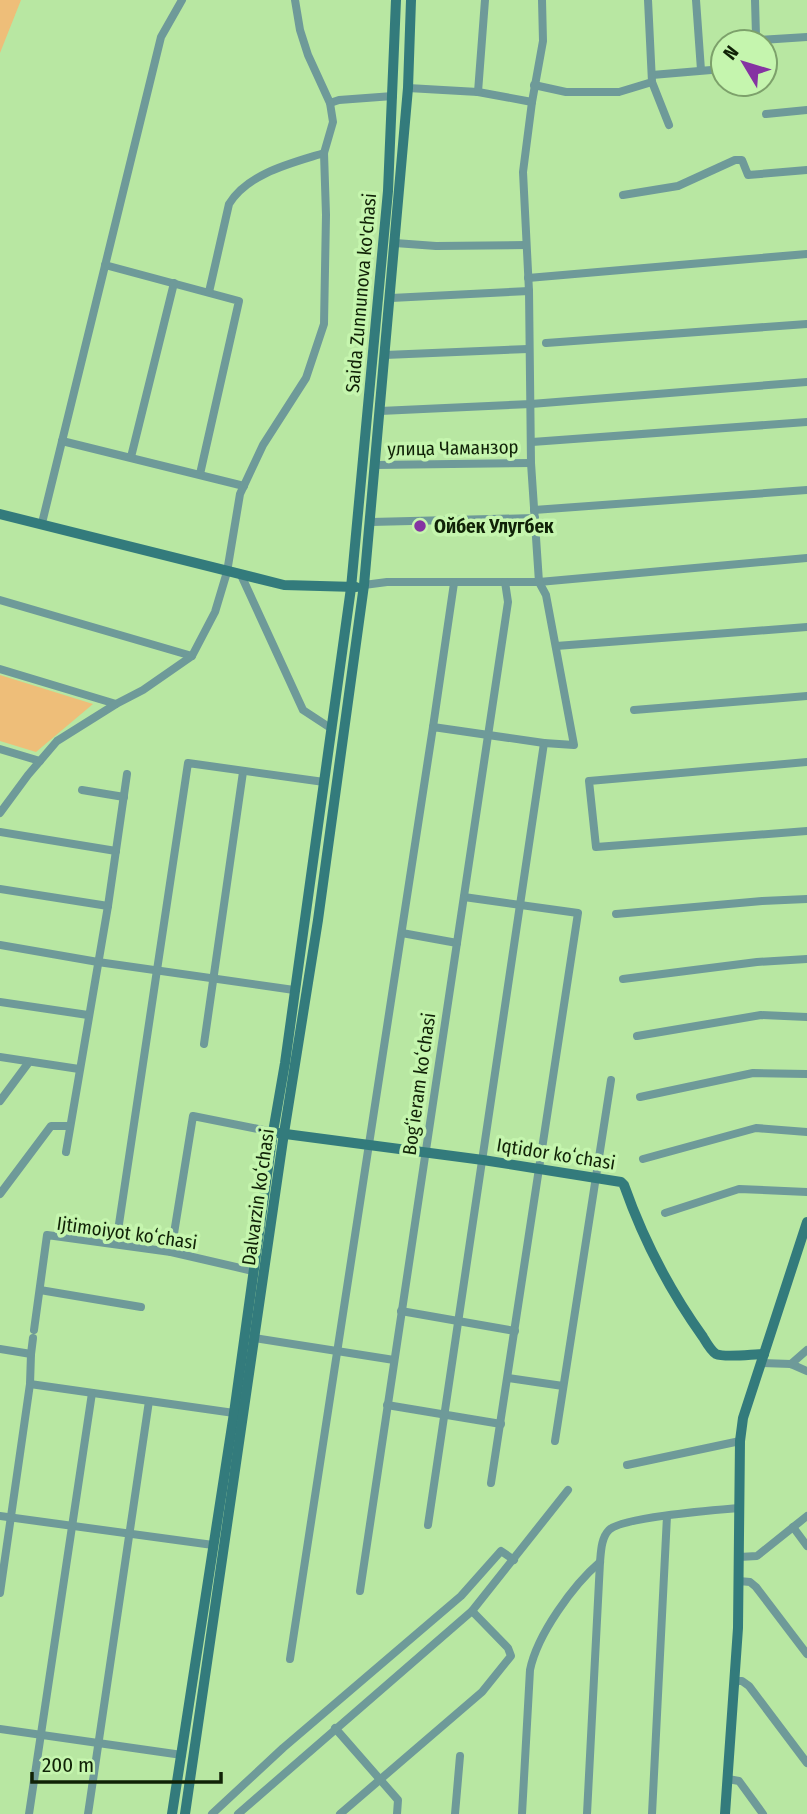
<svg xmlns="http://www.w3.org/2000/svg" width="807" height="1814" font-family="'Fira Sans Condensed',sans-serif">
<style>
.green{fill:#eebe79}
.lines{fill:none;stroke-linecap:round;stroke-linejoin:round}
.street{stroke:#6e9a99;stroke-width:8}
.secondary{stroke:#337b7c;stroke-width:10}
.poi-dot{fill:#8533a2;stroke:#c5f5ae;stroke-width:2.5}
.labels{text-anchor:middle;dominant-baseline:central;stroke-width:7;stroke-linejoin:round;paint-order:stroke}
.street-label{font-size:19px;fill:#102207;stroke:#c5f5ae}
.poi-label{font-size:19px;font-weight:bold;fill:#102207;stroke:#c5f5ae;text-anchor:start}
</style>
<rect width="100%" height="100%" fill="#b8e7a2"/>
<g class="green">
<polygon points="0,0 21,0 0,53"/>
<polygon points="0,675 93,704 36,752 0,741"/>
</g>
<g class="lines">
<g class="street">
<polyline points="696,0 701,70"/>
<polyline points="755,0 756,36 760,40 807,37"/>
<polyline points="652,75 723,69"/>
<polyline points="652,82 669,125"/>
<polyline points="534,85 566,92 619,92 652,82 648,0"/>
<polyline points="408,88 478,92 532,102"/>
<polyline points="478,92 485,0"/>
<polyline points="330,103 339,100 393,96"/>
<polyline points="766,114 807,110"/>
<polyline points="623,195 678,186 735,160 742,160 748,175 807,170"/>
<polyline points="395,243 436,246 526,245"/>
<polyline points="105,265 239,301 200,474"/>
<polyline points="528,278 807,254"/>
<path d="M209,292L229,204C248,173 292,163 324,153"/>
<polyline points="391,298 529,291"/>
<polyline points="546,343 807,324"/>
<polyline points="385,355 528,349"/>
<polyline points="380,411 531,404 807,382"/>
<polyline points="62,441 244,486"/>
<polyline points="532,442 807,422"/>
<polyline points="131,457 174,283"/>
<polyline points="375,465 531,463"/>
<polyline points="534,510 807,490"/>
<polyline points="371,522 535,518"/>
<polyline points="42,523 161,37 182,0"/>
<polyline points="241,575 303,710 332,729"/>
<polyline points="364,585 387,582 539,582 807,558"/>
<polyline points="0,600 192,656"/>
<polyline points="556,646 807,627"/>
<polyline points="0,669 116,704"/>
<polyline points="634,710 807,696"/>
<polyline points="433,727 454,583"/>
<polyline points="0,749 40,761"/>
<polyline points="807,762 589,781 596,847 807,831"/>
<polyline points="82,790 124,797"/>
<polyline points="0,813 28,775 57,741 116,704 143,690 192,656 215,612 227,572 240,494 263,445 306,378 324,324 326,215 324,153 333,122 330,103 308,55 300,30 295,0"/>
<polyline points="0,832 116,851"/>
<polyline points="0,889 108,906"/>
<polyline points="464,897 578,913 491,1483"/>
<polyline points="616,914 762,901 807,899"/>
<polyline points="402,933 457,943"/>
<polyline points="0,945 98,962 294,990"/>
<polyline points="623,979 757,962 807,959"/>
<polyline points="0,1002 88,1015"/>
<polyline points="637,1036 761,1015 807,1017"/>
<polyline points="204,1044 243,772"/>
<polyline points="0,1057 79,1069"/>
<polyline points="640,1097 753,1073 807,1074"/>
<polyline points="0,1101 29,1062"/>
<polyline points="66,1152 108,906 127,774"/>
<polyline points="643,1159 756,1128 807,1132"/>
<polyline points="0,1194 51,1126 70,1126"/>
<polyline points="665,1213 739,1189 807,1192"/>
<polyline points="116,1244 188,763 324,782"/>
<polyline points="171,1252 193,1116 273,1132"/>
<polyline points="40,1290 141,1307"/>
<polyline points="401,1311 515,1331"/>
<polyline points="34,1330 47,1235 171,1252 253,1271"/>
<polyline points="254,1338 394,1360"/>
<polyline points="0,1349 31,1354 30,1384 0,1593"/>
<polyline points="31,1354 33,1338"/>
<polyline points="761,1363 791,1364 807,1371"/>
<polyline points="791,1364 807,1350"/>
<polyline points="508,1378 563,1386"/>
<polyline points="30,1384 234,1413"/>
<polyline points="387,1405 501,1424"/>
<polyline points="555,1441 611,1080"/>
<polyline points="627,1465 740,1441"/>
<polyline points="0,1516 213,1545"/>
<polyline points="428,1525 544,743 574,745 546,595 539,582 531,463 529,291 523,172 532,102 543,41 542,0"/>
<polyline points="793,1527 807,1546"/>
<polyline points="739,1557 757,1556 807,1516"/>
<polyline points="739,1581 750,1582 756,1587 807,1654"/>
<polyline points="360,1591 508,602 505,582"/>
<polyline points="290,1659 433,727 544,743"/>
<polyline points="734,1681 742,1681 749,1686 807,1763"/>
<polyline points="335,1728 398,1800 397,1814"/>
<polyline points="0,1729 182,1755"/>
<polyline points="728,1779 739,1781 763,1814"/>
<polyline points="29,1814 92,1393"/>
<polyline points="88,1814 149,1401"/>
<polyline points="212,1814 283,1748 461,1596 501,1551 514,1560"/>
<polyline points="238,1814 472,1611 568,1490"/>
<polyline points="340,1814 482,1692 511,1656 508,1648 472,1611"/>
<polyline points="455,1814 460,1756"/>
<path d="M522,1814L530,1670C537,1635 573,1585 600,1562"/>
<path d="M587,1814L600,1562C601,1552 601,1538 609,1530C622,1517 716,1510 739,1508"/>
<polyline points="652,1814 667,1516"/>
</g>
<g class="secondary">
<polyline points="0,514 284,585 356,587"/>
<path d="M278,1133L483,1160L621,1182L624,1185C643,1239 670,1291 703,1337C706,1342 711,1351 716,1354C725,1358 753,1354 764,1354"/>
<polyline points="172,1814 234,1413 273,1132 285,1063 351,588 388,191 396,0"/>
<polyline points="185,1814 284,1133 318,920 364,585 408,88 411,0"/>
<polyline points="725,1814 738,1628 740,1441 743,1418 807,1222"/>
</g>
</g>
<circle class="poi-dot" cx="420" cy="526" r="7"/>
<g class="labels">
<g class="street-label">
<text transform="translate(361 293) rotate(-85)">Saida Zunnunova ko'chasi</text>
<text transform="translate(453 448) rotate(-1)">улица Чаманзор</text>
<text transform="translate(419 1084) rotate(-82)">Bogʻieram koʻchasi</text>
<text transform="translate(556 1154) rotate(9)">Iqtidor koʻchasi</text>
<text transform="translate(258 1197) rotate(-82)">Dalvarzin koʻchasi</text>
<text transform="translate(127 1233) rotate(8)">Ijtimoiyot koʻchasi</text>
</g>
<g class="poi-label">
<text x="434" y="526">Ойбек Улугбек</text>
</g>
</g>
<g transform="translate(744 63) rotate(308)"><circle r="33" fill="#c5f5ae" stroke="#7da16b" stroke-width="2"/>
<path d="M0-5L12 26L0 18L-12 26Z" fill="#8533a2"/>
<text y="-10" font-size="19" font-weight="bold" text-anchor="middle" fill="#102207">N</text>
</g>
<path d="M32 1772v10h189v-10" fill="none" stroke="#102207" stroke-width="3.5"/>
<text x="42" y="1772" font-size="21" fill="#102207" stroke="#c5f5ae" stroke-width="5" paint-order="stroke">200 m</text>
</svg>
